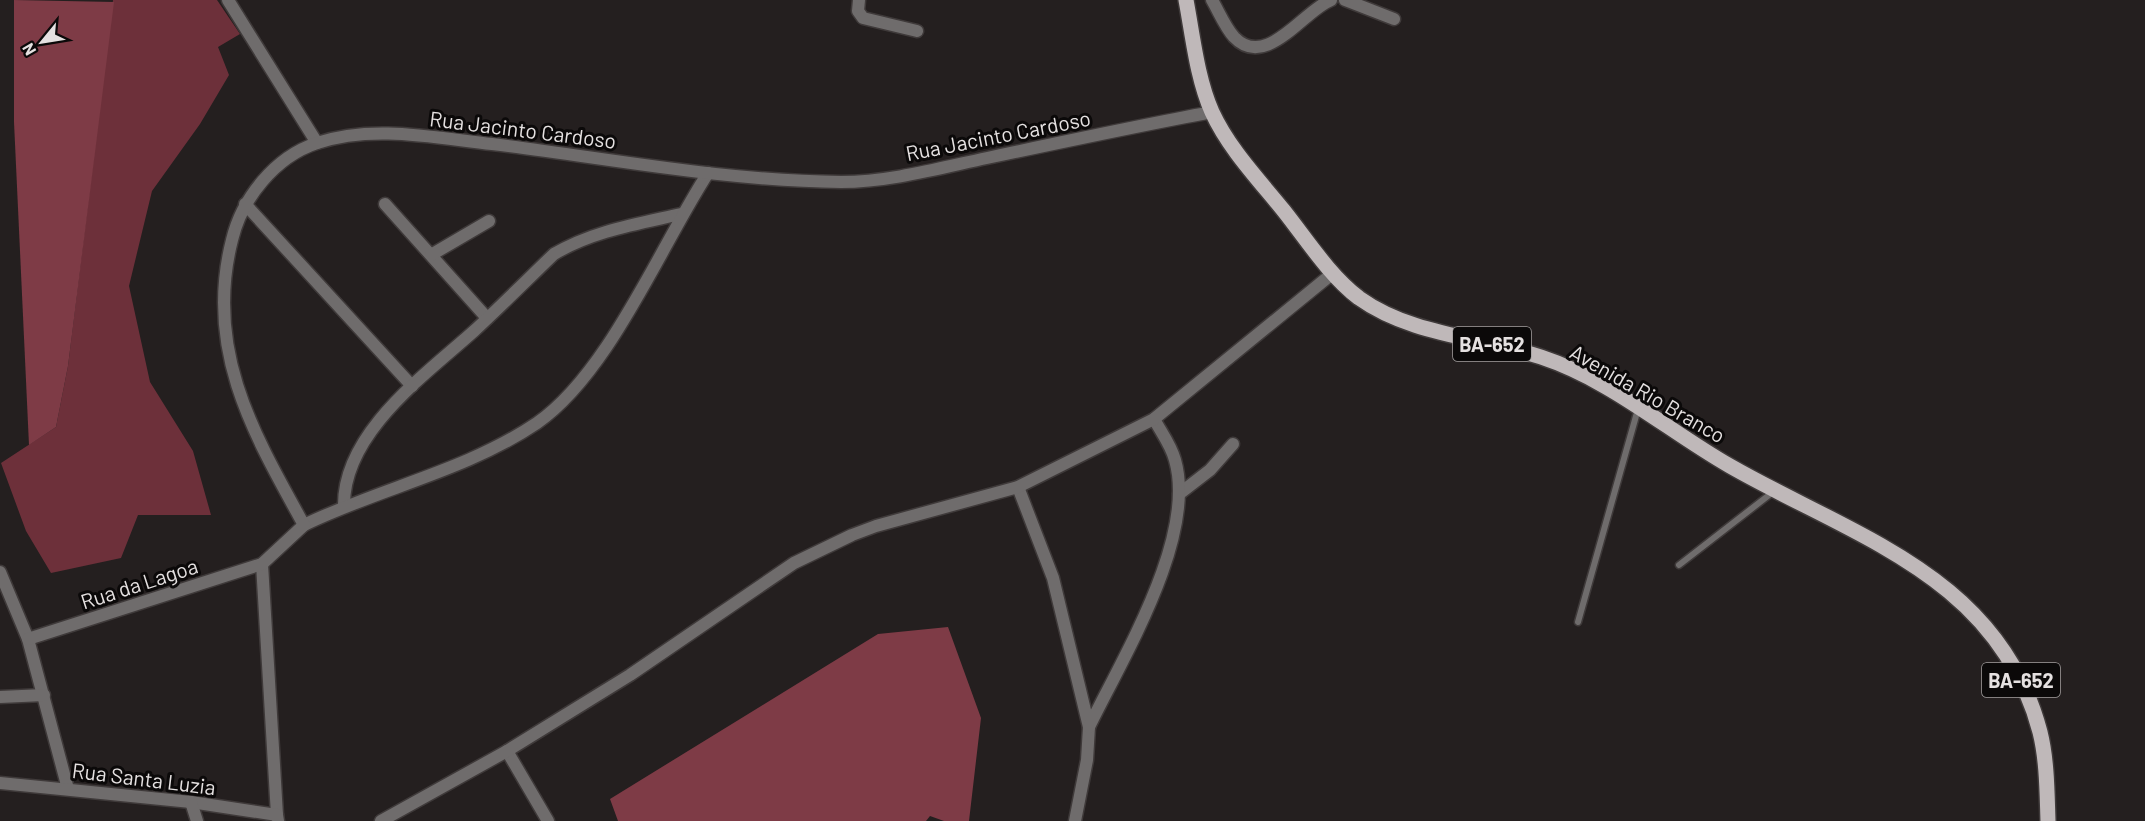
<svg xmlns="http://www.w3.org/2000/svg" width="2145" height="821" font-family="Barlow,sans-serif">
<style>
.green{fill:#6d303a}
.forest{fill:#7e3b46}
.lines{fill:none;stroke-linecap:round;stroke-linejoin:round}
.service-casing{stroke:#3f3a3a;stroke-width:9}
.minor-casing{stroke:#3f3a3a;stroke-width:15}
.primary-casing{stroke:#3f3a3a;stroke-width:18}
.service{stroke:#6f6c6c;stroke-width:6}
.minor{stroke:#6f6c6c;stroke-width:12}
.primary{stroke:#bfb8b9;stroke-width:15}
.labels{text-anchor:middle;dominant-baseline:central;stroke-width:6;stroke-linejoin:round;paint-order:stroke}
.shield{fill:#0b0909;stroke:#a4a0a0;stroke-width:1.5}
.shield-label{font-size:20px;font-weight:bold;fill:#e5e1e1}
.street-label{font-size:21px;fill:#e5e1e1;stroke:#0b0909}
</style>
<rect width="100%" height="100%" fill="#241f1f"/>
<polygon class="green" points="113,0 217,0 240,34 218,47 229,75 200,124 152,191 129,286 150,382 193,451 211,515 138,515 121,558 51,573 26,531 1,463 56,427 68,366"/>
<g class="forest">
<polygon points="14,0 114,2 68,366 56,427 29,445 14,122"/>
<polygon points="948,627 981,718 969,821 944,821 930,816 926,821 618,821 610,799 878,634"/>
</g>
<g class="lines">
<defs>
<g id="service">
<polyline points="1679,565 1773,492"/>
<polyline points="1578,622 1638,409"/>
</g>
<g id="minor">
<polyline points="228,0 317,143"/>
<polyline points="859,0 858,11 863,18 917,31"/>
<path d="M1212,0C1219,12 1225,27 1234,37C1266,71 1304,10 1331,0"/>
<polyline points="1345,0 1394,19"/>
<polyline points="245,204 412,386"/>
<polyline points="385,204 487,318"/>
<polyline points="431,255 489,221"/>
<polyline points="1018,487 1053,578 1089,727 1087,760 1075,821"/>
<polyline points="1179,494 1210,470 1233,444"/>
<path d="M344,506C343,433 425,375 474,331C501,306 527,280 554,254C593,231 637,224 681,214"/>
<path d="M304,525C380,488 466,471 537,423C609,373 660,247 708,173"/>
<polyline points="262,564 277,815"/>
<polyline points="0,572 28,639 68,789"/>
<path d="M28,639L262,564L304,525C253,433 204,349 232,240C242,198 275,157 317,143C373,124 436,138 492,144C607,158 724,181 841,182C889,182 940,168 987,158C1062,142 1137,126 1212,112"/>
<polyline points="0,697 44,695"/>
<path d="M1089,727C1123,657 1197,537 1175,460C1171,445 1161,432 1154,419"/>
<polyline points="507,751 548,821"/>
<polyline points="0,783 191,802 277,815 278,821"/>
<polyline points="191,802 197,821"/>
<polyline points="381,821 507,751 630,675 794,563 852,535 876,526 1018,487 1154,419 1333,273"/>
</g>
<path id="primary" d="M1186,0C1193,37 1197,78 1212,112C1229,149 1259,180 1284,211C1307,240 1329,275 1359,298C1412,336 1482,337 1541,357C1611,380 1667,430 1730,466C1854,537 1999,576 2040,732C2047,760 2047,792 2048,821"/>
</defs>
<use href="#service" class="service-casing"/>
<use href="#minor" class="minor-casing"/>
<use href="#primary" class="primary-casing"/>
<use href="#service" class="service"/>
<use href="#minor" class="minor"/>
<use href="#primary" class="primary"/>
</g>
<g class="labels">
<g class="shield">
<rect x="1453" y="327" width="78" height="34" rx="4.5"/>
<rect x="1982" y="663" width="78" height="34" rx="4.5"/>
</g>
<g class="shield-label">
<text x="1492" y="344">BA-652</text>
<text x="2021" y="680">BA-652</text>
</g>
<g class="street-label">
<text transform="translate(523 129) rotate(7)">Rua Jacinto Cardoso</text>
<text transform="translate(998 135) rotate(-11)">Rua Jacinto Cardoso</text>
<text transform="translate(1648 393) rotate(30)">Avenida Rio Branco</text>
<text transform="translate(139 583) rotate(-18)">Rua da Lagoa</text>
<text transform="translate(144 778) rotate(7)">Rua Santa Luzia</text>
</g>
</g>
<g transform="translate(42 42) rotate(240)" stroke="#0b0909" stroke-width="4.5" paint-order="stroke">
<path d="M0-4.5L10 22L0 15L-10 22Z" fill="#e5e1e1"/>
<text y="-9" font-size="16" font-weight="bold" text-anchor="middle" fill="#e5e1e1">N</text>
</g>
</svg>
